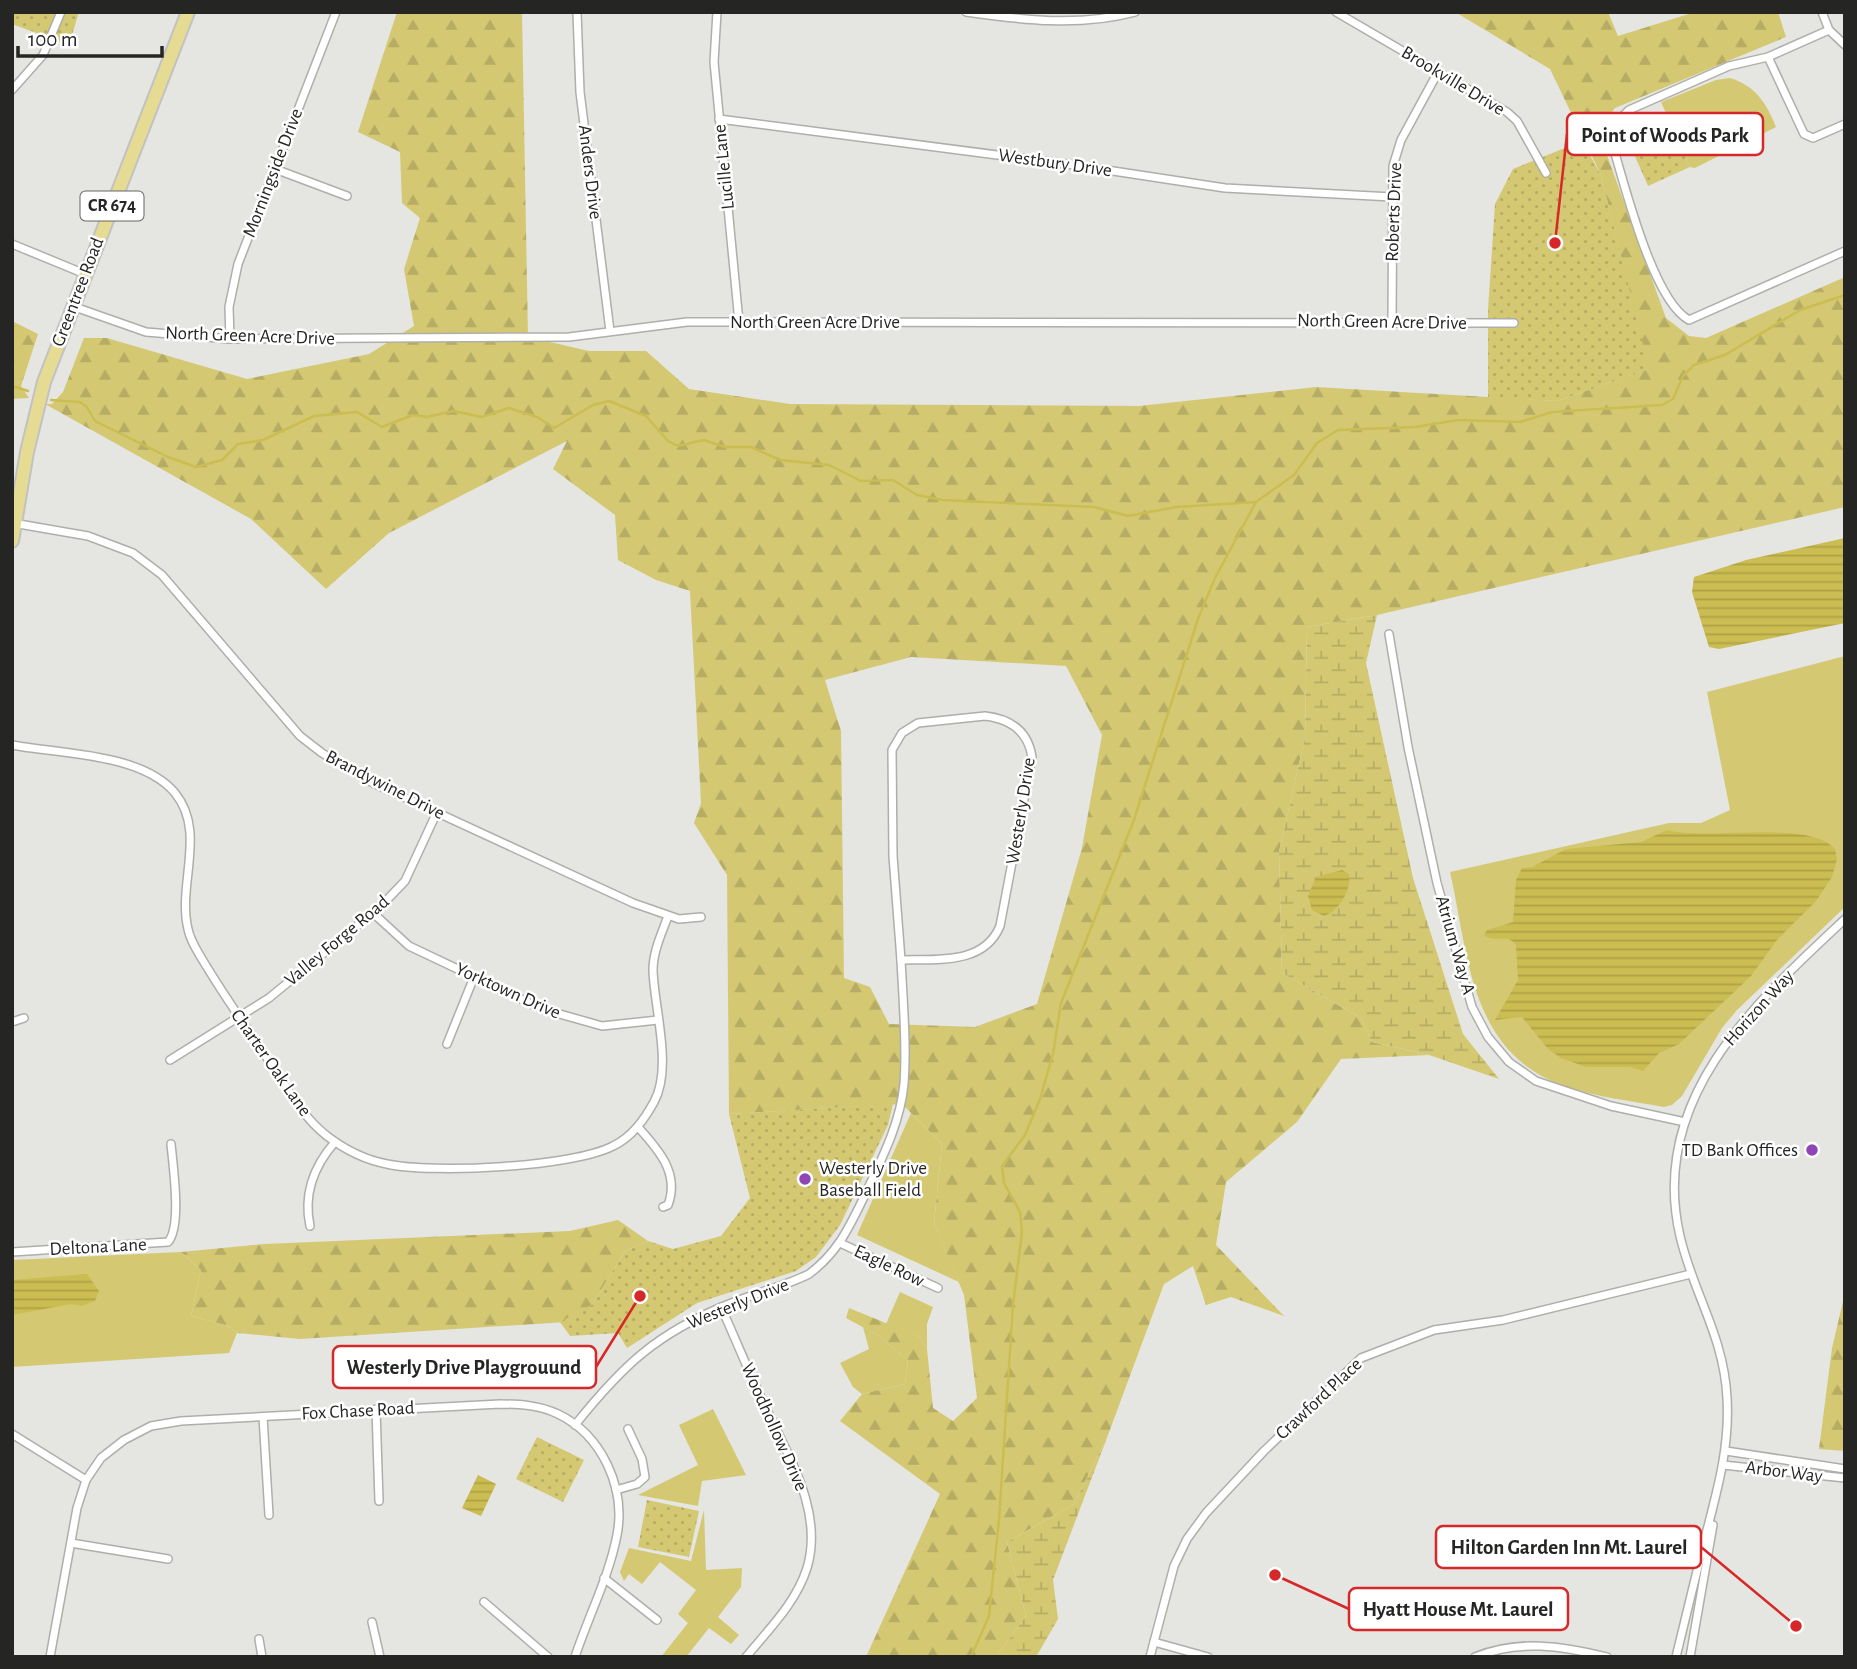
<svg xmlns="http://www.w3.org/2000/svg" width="1857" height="1669" font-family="'Alegreya Sans',sans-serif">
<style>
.green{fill:#d4c972}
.forest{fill:url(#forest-firs);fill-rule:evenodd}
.wetland{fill:url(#wetland-marsh)}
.park{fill:url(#park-dots)}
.water{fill:url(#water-rules)}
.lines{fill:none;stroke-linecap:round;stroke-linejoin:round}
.stream{stroke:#cbbd51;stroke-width:2.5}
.street-casing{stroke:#aeaeaa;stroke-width:10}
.primary-casing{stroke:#c2c2c2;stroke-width:16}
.street{stroke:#fff;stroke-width:7}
.primary{stroke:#e5db92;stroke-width:12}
.poi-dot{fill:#9045b7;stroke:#fff;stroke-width:2.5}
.labels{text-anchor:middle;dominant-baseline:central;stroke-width:5;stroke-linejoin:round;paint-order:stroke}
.shield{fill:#fff;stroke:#666;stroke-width:2}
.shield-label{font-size:18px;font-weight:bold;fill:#252524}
.street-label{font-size:19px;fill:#252524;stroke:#fff}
.poi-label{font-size:19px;fill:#252524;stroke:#fff;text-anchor:end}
.leader{fill:none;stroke:#d62828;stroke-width:2.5}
.callout-dot{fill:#d62828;stroke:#fff;stroke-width:2.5}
.callout{fill:#fff;stroke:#d62828;stroke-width:2.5}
.callout-label{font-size:21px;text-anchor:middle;font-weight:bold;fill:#252524}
</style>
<defs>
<pattern id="forest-firs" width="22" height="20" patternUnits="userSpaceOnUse" patternTransform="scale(1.75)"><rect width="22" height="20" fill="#d4c972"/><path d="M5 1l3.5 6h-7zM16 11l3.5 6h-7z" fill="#b6ac63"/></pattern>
<pattern id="wetland-marsh" width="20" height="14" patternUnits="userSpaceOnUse" patternTransform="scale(1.75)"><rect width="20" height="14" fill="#d4c972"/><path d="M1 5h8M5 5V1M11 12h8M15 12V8" fill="none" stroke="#b6ac63"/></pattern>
<pattern id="park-dots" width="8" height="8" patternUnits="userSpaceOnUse" patternTransform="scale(1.75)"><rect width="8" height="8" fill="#d4c972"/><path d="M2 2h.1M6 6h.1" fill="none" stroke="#b6ac63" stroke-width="1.8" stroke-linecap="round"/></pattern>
<pattern id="water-rules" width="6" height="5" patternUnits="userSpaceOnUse" patternTransform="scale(1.75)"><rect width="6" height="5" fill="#cbbd51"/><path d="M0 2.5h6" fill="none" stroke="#aea246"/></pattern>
</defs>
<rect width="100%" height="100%" fill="#e5e5e1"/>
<g class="green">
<path d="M1730,78C1756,86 1766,103 1776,127L1695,168L1690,167L1661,102L1716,80Z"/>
<path d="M1845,656V907L1737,1010L1722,1028L1682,1096L1672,1105L1664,1107C1631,1101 1596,1097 1564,1086C1469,1052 1469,956 1450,872L1669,823H1701L1730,810L1707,692Z"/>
<polygon points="911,1113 942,1144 934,1223 959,1282 857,1235"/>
<polygon points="181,1252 201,1270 191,1316 229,1326 237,1333 229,1353 12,1367 12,1260"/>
<polygon points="900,1292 933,1307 927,1324 927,1349 920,1337 886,1324"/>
<polygon points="863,1327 879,1336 908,1361 905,1384 862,1394 853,1387 840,1363 869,1349"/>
<polygon points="713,1409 746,1475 702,1481 698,1506 638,1495 698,1465 679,1425"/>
<polygon points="704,1510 706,1570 742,1568 741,1587 718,1617 739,1635 731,1644 709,1628 686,1657 661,1657 688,1623 678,1614 696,1590 660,1562 642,1584 629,1574 624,1581 620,1572 629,1548 691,1561"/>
</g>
<g class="forest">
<path d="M397,12H522L528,337L589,351H646L689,389L790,404L1139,406L1316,387L1557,401L1648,369L1601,175L1550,69L1455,12H1608L1618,36L1695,12H1778L1786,37L1615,108L1604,122L1600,136L1666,318L1689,336L1706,338L1845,277V507L1377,615L1307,627L1305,737L1279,852L1282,973L1361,1018L1372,1042L1429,1055L1341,1059L1297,1122L1226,1182L1216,1245L1284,1316L1231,1297L1206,1305L1193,1266L1164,1284L1108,1435L1074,1504L1007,1542L1026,1616L996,1657H866L940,1494L840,1421L862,1394L905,1384L908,1361L879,1336L846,1318L849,1308L920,1337L927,1349L933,1408L953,1421L977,1398L964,1295L934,1223L942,1144L902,1104L729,1114L727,875L694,823L701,803L690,591L656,580L618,560L615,515L553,469L567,441L389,533L326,589L251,519L45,404H52L63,392L84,338H107L247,379L369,354L414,326L404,269L420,218L402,203L400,152L358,132ZM911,657L1066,666L1102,735L1082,848L1037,1004L975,1027L889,1024L870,987L844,978L841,731L825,680Z"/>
<polygon points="12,321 38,334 21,386 29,398 12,399"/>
<polygon points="618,1220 648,1241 625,1251 592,1305 566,1322 300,1339 237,1333 229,1326 191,1316 201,1270 181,1252 265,1244 570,1231"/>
<polygon points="1845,1293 1845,1451 1819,1449 1832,1348"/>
</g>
<g class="wetland">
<polygon points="1377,615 1366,663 1413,878 1463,1034 1499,1079 1429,1055 1372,1042 1361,1018 1282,973 1279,852 1305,737 1307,627"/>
<polygon points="1108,1435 1053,1580 1058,1619 1036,1657 996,1657 1026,1616 1007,1542 1074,1504"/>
</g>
<g class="park">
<polygon points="12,12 79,12 69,45 12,24"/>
<polygon points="1672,126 1690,167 1648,186 1630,145"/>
<polygon points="1582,141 1601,175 1649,369 1557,401 1488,398 1488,310 1495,204 1513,169"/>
<polygon points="893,1104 888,1125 840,1225 816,1257 796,1271 697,1303 627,1348 618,1333 570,1336 560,1322 592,1305 625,1251 648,1241 673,1249 721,1236 750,1198 729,1114"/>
<polygon points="537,1437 584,1460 563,1502 516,1479"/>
<polygon points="647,1500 699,1511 689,1557 638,1547"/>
</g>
<g class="water">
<polygon points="1845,538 1845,623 1719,649 1709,647 1692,592 1694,577 1746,560"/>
<path d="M1667,830C1707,841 1808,819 1835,849L1837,859L1832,877L1816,901L1777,940L1751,976L1679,1044L1659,1053L1643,1071L1630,1067H1586L1561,1058L1548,1049L1522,1017L1495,1020L1518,980L1516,945C1507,932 1493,944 1484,935L1487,930L1513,922L1516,880L1522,868L1532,867L1566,849L1641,842Z"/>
<path d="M1342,870L1349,874C1352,889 1339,911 1324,916L1312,910L1308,896L1316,877Z"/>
<polygon points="87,1274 99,1291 95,1301 82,1306 71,1304 12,1315 12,1280"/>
<polygon points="478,1475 496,1484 481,1516 462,1508"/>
</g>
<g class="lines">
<g class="stream">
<polyline points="12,386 28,391"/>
<polyline points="51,400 80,402 87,407 95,421 168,457 196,467 222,460 238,444 263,440 314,416 357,412 382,427 413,415 427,417 453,411 482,417 509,408 537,417 554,428 593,405 609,401 646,416 668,441 678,446 704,440 725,447 751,447 780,460 829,465 861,481 893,480 917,495 943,500 1094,507 1128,516 1176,507 1256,502"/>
<polyline points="971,1657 989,1616 999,1520 1013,1305 1022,1232 1020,1212 1004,1183 1002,1166 1025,1135 1040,1099 1053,1054 1061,1003 1134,820 1198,619 1215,578 1256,502 1294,475 1317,443 1338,430 1415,427 1458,420 1520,422 1552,412 1662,405 1673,399 1683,376 1694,365 1725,355 1800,310 1845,295"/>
</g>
<defs>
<g id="street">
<polyline points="577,12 580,92 610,331"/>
<polyline points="717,12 714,62 739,322"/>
<path d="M966,12C1023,20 1079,27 1135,12"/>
<polyline points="1336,12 1507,112 1517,121 1546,173"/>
<polyline points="1822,12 1829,30 1845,45"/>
<path d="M1829,30L1768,57L1729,66L1629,110L1617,122L1610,136C1623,179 1652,300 1689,320L1845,251"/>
<polyline points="1768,57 1804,134 1813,138 1845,124"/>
<polyline points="12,90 43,55 61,12"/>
<polyline points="719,119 1067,164 1225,188 1392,197"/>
<polyline points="275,169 347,196"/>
<polyline points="12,244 85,274"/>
<polyline points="72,306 146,332 230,339 569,337 687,322 1514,323"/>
<polyline points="1392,321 1393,166 1401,140 1438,72"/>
<polyline points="230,339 229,307 238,264 336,12"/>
<polyline points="13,523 88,536 133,553 162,575 300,736 322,753 373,783 633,903 679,919 701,917"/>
<polyline points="1389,634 1408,747 1437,883 1472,1007 1488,1037 1509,1062 1536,1081 1611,1106 1685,1122"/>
<path d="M985,716C1011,719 1028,731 1032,757L1000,926C984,965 937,959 901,960L893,856L892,750L902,733L918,723Z"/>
<path d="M12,745C60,754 142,753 175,793C207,832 177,885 188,929C190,940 196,949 202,959C221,991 242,1021 263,1052C283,1081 299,1114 327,1136C344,1149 366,1160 387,1164C432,1174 573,1167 613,1146C632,1137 644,1120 654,1102C673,1067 654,1008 653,970C653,951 662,933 668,916"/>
<polyline points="373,913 409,946 542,1009 602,1026 658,1020"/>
<polyline points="12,1022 24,1018"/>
<polyline points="447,1044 474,977"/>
<polyline points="170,1060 269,998 381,906 405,881 437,812"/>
<path d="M638,1127C658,1149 680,1173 668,1205L663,1207"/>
<path d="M310,1226C303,1193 314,1166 335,1142"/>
<polyline points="840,1243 938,1288"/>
<path d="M12,1252L168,1242C182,1227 173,1166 171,1144"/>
<path d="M721,1307C736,1340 749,1373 765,1406C788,1456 824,1511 807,1568C796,1603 768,1630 746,1657"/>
<polyline points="376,1409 379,1501"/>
<polyline points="263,1417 269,1515"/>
<path d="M575,1425C623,1365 657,1333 729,1304C755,1293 783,1287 809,1274C836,1254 848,1230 862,1201C879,1164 900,1126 904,1084C907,1044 903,1001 901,960"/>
<polyline points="12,1434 86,1480"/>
<polyline points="1726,1451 1845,1469"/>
<polyline points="1723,1465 1845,1478"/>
<polyline points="616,1490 637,1484 645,1477 642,1459 628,1429"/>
<polyline points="71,1543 168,1559"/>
<polyline points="604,1578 657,1620"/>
<polyline points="484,1602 548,1657"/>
<polyline points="372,1622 380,1657"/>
<polyline points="259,1639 262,1657"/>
<polyline points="1154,1642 1208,1657"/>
<path d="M50,1657L77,1508L86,1480L101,1458L124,1440L151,1426L181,1421L500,1404C519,1404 539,1405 558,1414C602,1435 626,1488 617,1535C609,1577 588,1617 575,1657"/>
<polyline points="1150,1657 1174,1566 1187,1539 1206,1513 1264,1451 1361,1358 1434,1330 1503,1320 1691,1274"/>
<path d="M1475,1657C1519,1639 1562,1646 1607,1657"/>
<path d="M1676,1657C1686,1617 1695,1578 1705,1538C1717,1491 1730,1447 1727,1398C1724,1336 1693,1293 1680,1236C1648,1099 1755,1003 1845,919"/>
<polyline points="1690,1657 1713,1525"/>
</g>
<polyline id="primary" points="12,541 27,452 44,382 188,12"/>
</defs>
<use href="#street" class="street-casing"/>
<use href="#primary" class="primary-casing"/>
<use href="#street" class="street"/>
<use href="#primary" class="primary"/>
</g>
<g class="poi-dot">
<circle cx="1812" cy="1150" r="7"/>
<circle cx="805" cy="1179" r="7"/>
</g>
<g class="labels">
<rect class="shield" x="80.5" y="191.5" width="63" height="29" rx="5"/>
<g class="shield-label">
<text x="112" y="206">CR 674</text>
</g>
<g class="street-label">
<text transform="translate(1453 81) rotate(31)">Brookville Drive</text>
<text transform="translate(1055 163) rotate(8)">Westbury Drive</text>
<text transform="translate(724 167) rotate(-96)">Lucille Lane</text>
<text transform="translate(590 172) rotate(83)">Anders Drive</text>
<text transform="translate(273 173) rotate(-69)">Morningside Drive</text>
<text transform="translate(1394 212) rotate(-88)">Roberts Drive</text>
<text transform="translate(78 292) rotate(-69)">Greentree Road</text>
<text x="815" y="322">North Green Acre Drive</text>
<text transform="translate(1382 322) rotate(1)">North Green Acre Drive</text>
<text transform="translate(250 336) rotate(2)">North Green Acre Drive</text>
<text transform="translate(385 785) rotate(27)">Brandywine Drive</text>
<text transform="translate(1021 811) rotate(-81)">Westerly Drive</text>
<text transform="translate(337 941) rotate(-40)">Valley Forge Road</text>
<text transform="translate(1455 945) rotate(74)">Atrium Way A</text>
<text transform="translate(508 991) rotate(24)">Yorktown Drive</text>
<text transform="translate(1759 1008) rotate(-48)">Horizon Way</text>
<text transform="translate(271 1063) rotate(55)">Charter Oak Lane</text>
<text transform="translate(98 1247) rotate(-3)">Deltona Lane</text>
<text transform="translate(889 1266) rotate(25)">Eagle Row</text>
<text transform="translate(738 1304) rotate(-22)">Westerly Drive</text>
<text transform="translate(1319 1399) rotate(-43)">Crawford Place</text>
<text transform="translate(358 1411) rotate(-3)">Fox Chase Road</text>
<text transform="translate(774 1427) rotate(66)">Woodhollow Drive</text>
<text transform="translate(1784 1472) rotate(7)">Arbor Way</text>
</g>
<g class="poi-label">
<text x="1798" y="1150">TD Bank Offices</text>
<text x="819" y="1168" text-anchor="start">Westerly Drive<tspan x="819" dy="22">Baseball Field</tspan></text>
</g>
</g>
<path class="leader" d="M1555 243L1567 134M640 1296L596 1367M1796 1626L1701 1547M1275 1575L1349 1609"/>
<g class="callout-dot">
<circle cx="1555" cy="243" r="7"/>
<circle cx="640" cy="1296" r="7"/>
<circle cx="1796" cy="1626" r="7"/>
<circle cx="1275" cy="1575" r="7"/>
</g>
<g class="callout">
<rect x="1567" y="113" width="196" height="42" rx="7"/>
<rect x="333" y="1346" width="263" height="42" rx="7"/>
<rect x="1436" y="1526" width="265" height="42" rx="7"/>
<rect x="1349" y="1588" width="219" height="42" rx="7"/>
</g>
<g class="callout-label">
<text x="1665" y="142">Point of Woods Park</text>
<text x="464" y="1374">Westerly Drive Playgrouund</text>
<text x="1569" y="1554">Hilton Garden Inn Mt. Laurel</text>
<text x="1458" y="1616">Hyatt House Mt. Laurel</text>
</g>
<rect width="1857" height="1669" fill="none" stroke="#252524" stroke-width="28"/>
<path d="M18 46v10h144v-10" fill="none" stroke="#252524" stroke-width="3.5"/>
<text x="28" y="46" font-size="21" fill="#252524" stroke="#ffffff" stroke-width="5" paint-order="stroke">100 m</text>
</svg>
